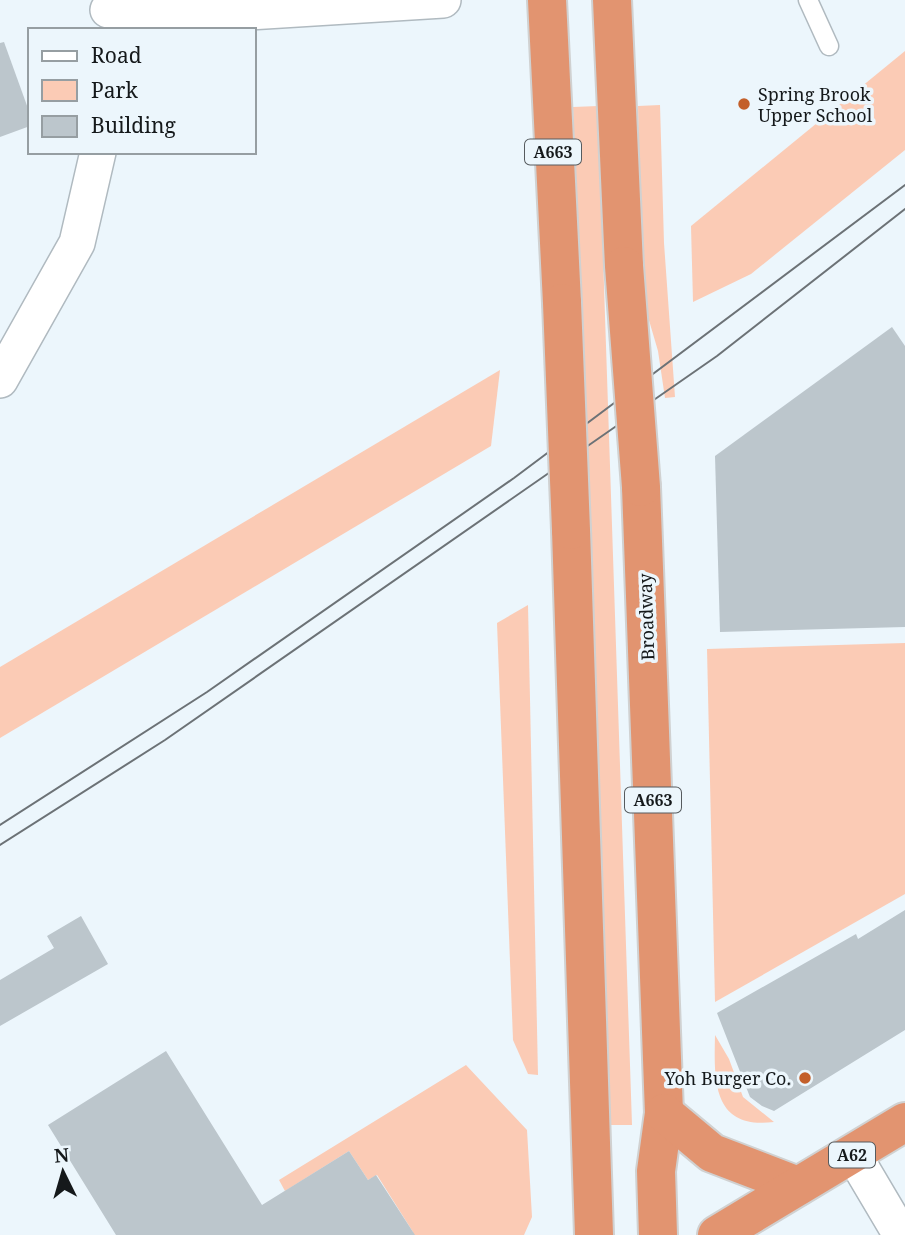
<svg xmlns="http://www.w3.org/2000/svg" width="905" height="1235" font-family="'Noto Serif',serif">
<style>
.green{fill:#fbcbb5}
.building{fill:#bcc6cc}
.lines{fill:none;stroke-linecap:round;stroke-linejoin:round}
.lane-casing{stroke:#b0bac0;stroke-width:21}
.street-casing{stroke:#b0bac0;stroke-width:38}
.highway-casing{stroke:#d0d1d1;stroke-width:42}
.lane{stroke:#fff;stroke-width:18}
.street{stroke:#fff;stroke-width:35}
.highway{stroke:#e29470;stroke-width:38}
.tram{stroke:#6c7276;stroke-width:2}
.highway-bridge-casing{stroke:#d0d1d1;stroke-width:42;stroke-linecap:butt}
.highway-bridge{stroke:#e29470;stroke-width:38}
.poi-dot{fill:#c35f2a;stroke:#ecf6fc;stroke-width:2.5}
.labels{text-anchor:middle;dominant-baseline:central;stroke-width:7;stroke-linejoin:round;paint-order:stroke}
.shield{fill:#ecf6fc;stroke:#565b5e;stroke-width:2}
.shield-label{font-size:16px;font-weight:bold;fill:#15191b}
.poi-label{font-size:18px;fill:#15191b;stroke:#ecf6fc;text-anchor:start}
.street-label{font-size:18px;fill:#15191b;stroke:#ecf6fc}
</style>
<rect width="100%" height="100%" fill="#ecf6fc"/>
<g class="green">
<polygon points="905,51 905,150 751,274 693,302 691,226"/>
<polygon points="660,105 664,243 675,397 665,398 658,351 646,310 641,256 638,106"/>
<polygon points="598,106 632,1125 609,1125 590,514 573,107"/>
<polygon points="500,370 491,446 0,738 0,667"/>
<polygon points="528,605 538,1075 528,1074 513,1040 497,623"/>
<polygon points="905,643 905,894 715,1002 707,649"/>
<path d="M715,1035L729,1059L743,1097L774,1122C712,1130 714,1080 715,1035Z"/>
<polygon points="466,1065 527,1130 532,1217 524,1235 410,1235 413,1232 377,1175 368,1180 349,1151 285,1191 279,1180"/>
</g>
<g class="building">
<polygon points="4,42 30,114 30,126 0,137 0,43"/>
<polygon points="892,327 905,346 905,627 720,632 715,456"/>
<polygon points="905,910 905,1030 774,1111 762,1106 750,1097 717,1013 856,934 858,939"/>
<polygon points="81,916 108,964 0,1026 0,980 54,948 47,936"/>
<polygon points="166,1051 262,1205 349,1151 368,1180 376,1175 415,1235 116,1235 48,1125"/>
</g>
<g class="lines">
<defs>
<polyline id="lane" points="808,0 829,46"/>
<g id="street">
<polyline points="108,10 232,13 443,0"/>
<polyline points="0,380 77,243 98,152"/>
<polyline points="853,1154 901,1235"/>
</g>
<g id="highway">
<polyline points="547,0 562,303"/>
<polyline points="612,0 624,266"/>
<polyline points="641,487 664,1113 656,1171 658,1235"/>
<polyline points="571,530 594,1235"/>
<polyline points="664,1113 712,1153 798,1186"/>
<polyline points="717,1235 905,1122"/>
</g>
</defs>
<use href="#lane" class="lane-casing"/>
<use href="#street" class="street-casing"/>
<use href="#highway" class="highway-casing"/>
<use href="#lane" class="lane"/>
<use href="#street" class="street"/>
<use href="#highway" class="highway"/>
<g class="tram">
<polyline points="0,825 207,692 514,478 905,185"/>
<polyline points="0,845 165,740 717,356 905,209"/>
</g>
<defs>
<g id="highway-bridge">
<polyline points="624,266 641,487"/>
<polyline points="562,303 571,530"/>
</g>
</defs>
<use href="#highway-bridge" class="highway-bridge-casing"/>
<use href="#highway-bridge" class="highway-bridge"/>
</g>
<g class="poi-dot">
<circle cx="744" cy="104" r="7"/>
<circle cx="805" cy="1078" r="7"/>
</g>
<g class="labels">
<g class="shield">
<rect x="525" y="139.5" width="56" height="25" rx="5"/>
<rect x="625" y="787.5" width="56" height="25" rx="5"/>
<rect x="829" y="1142.5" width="46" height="25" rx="5"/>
</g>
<g class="shield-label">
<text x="553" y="152">A663</text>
<text x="653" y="800">A663</text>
<text x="852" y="1155">A62</text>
</g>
<g class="poi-label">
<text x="758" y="94">Spring Brook<tspan x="758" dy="21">Upper School</tspan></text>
<text x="791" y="1078" text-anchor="end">Yoh Burger Co.</text>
</g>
<g class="street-label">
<text transform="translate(646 617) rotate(-92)">Broadway</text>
</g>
</g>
<rect x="28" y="28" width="228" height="126" fill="#ecf6fc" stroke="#969ea2" stroke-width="2"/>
<rect x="42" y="51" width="35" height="10" fill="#ffffff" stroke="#969ea2" stroke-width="2"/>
<text x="91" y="63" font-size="21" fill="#15191b">Road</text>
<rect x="42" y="80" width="35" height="21" fill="#fbcbb5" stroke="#969ea2" stroke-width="2"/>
<text x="91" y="98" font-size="21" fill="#15191b">Park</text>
<rect x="42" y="116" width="35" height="21" fill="#bcc6cc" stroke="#969ea2" stroke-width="2"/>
<text x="91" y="133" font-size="21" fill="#15191b">Building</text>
<g transform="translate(63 1172) rotate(355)" stroke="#ecf6fc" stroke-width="5" paint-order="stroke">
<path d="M0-5L12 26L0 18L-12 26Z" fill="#15191b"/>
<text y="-10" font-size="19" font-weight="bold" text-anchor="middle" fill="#15191b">N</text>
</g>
</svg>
